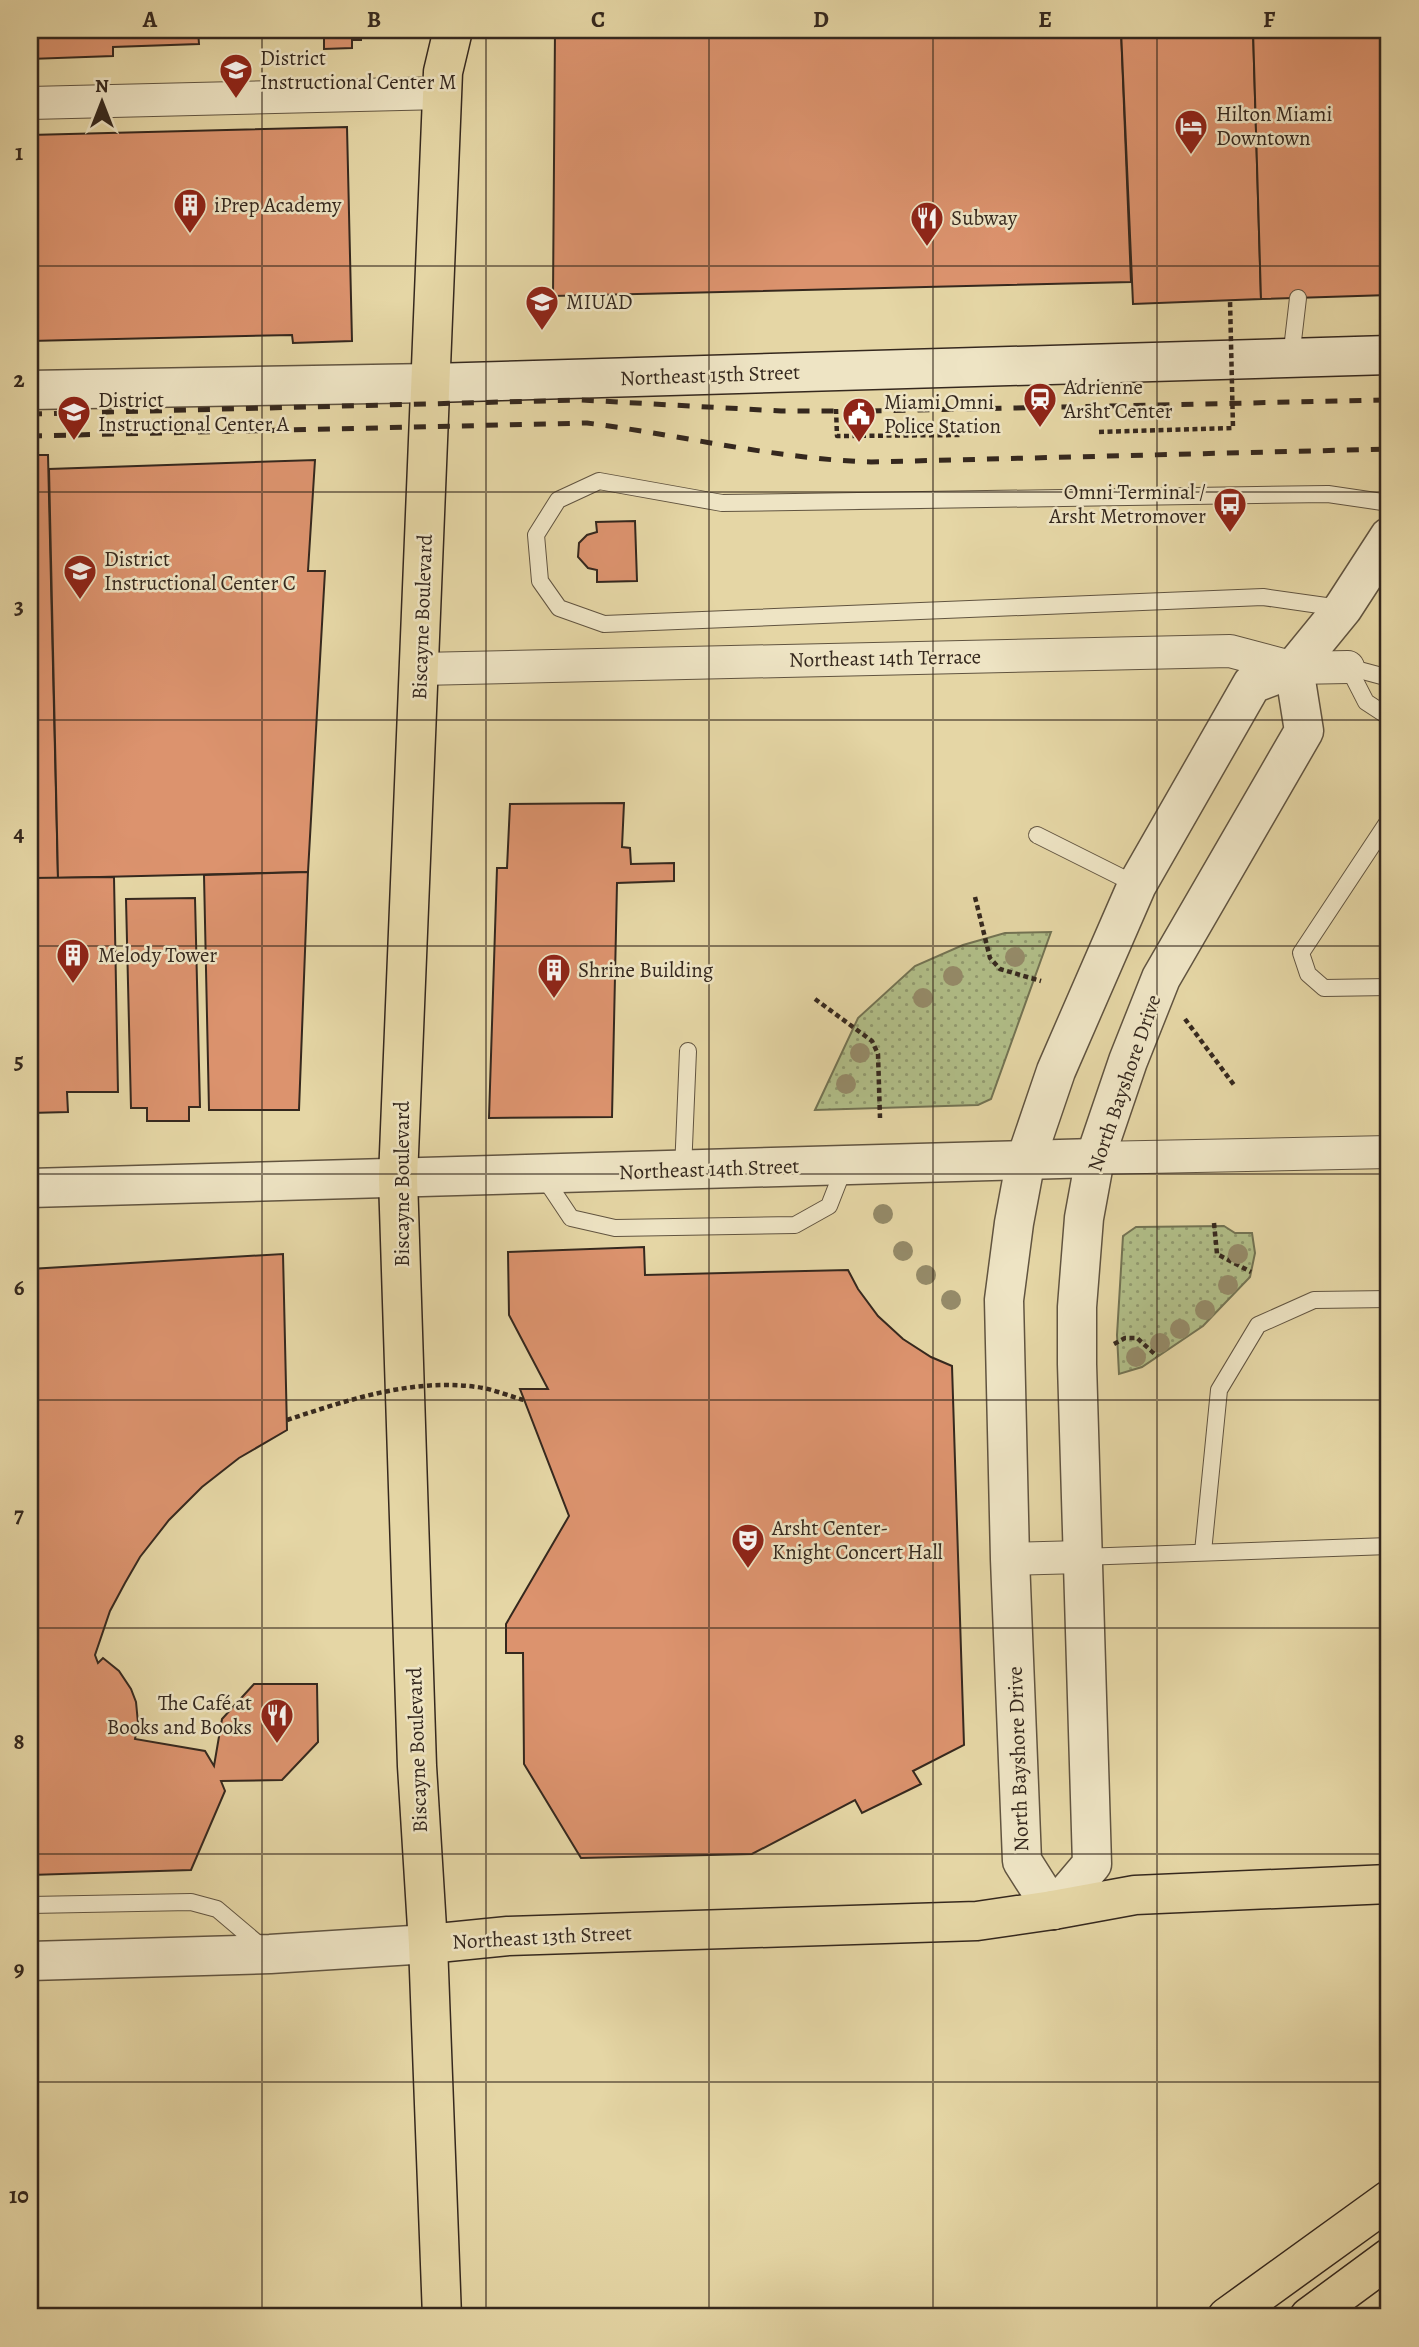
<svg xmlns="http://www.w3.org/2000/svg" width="1419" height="2347" font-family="Alegreya,serif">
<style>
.grass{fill:url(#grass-dots);stroke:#737353;stroke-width:2}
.building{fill:#dc936e;stroke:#35281e;stroke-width:2}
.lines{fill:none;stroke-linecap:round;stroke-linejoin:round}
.service-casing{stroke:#615440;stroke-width:18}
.minor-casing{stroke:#615440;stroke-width:34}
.tertiary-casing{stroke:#615440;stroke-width:41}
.secondary-casing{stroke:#35281e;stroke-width:41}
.primary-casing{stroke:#35281e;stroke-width:41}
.motorway-casing{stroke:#35281e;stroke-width:41}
.path{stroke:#35281e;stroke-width:4.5;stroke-dasharray:5 3.5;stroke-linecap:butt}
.service{stroke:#eee4c4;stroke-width:16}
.minor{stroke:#eee4c4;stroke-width:32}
.tertiary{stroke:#eee4c4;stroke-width:38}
.secondary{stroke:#eee4c4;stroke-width:38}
.primary{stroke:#e5d6a5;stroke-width:38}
.motorway{stroke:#e5d6a5;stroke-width:38}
.rail{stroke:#35281e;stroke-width:5;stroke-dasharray:12 12;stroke-linecap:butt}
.path-bridge{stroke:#35281e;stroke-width:4.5;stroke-dasharray:5 3.5;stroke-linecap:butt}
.tree{fill:#958b69}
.grid{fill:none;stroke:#35281e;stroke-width:2;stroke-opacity:0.55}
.labels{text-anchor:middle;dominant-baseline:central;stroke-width:5;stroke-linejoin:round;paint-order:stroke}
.poi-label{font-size:21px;fill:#35281e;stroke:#eee4c4;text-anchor:start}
.street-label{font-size:21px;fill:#35281e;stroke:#eee4c4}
.neatline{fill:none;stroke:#35281e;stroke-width:2.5}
.grid-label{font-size:23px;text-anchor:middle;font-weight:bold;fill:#35281e}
</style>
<defs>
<pattern id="grass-dots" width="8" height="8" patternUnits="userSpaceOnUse" patternTransform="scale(1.75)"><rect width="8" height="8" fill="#b1be88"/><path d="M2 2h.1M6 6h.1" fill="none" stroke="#919a6f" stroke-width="1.8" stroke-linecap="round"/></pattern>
</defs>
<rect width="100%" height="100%" fill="#e5d6a5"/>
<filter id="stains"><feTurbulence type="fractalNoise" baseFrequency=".00286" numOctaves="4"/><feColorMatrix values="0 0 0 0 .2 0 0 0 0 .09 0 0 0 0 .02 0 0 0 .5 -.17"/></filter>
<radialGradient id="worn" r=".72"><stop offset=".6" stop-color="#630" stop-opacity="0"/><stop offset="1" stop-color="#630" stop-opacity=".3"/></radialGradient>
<g class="grass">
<polygon points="1051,932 991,1099 978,1105 815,1110 858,1018 915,966 963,945 1005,933"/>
<polygon points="1224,1226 1235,1233 1252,1233 1255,1253 1250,1277 1203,1326 1142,1367 1119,1374 1117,1335 1123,1236 1136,1227"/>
</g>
<g class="building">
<polygon points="30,30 198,30 199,44 113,47 113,56 30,59"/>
<polygon points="324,30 361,30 361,40 352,40 352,48 324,49"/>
<polygon points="555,30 1121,30 1131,282 553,296"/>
<polygon points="1121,30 1253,30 1261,299 1133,304"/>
<polygon points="1253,30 1389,30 1389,295 1261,299"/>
<polygon points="347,127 352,341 293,343 292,335 30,341 30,135"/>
<polygon points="30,455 48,455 58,878 30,878"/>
<polygon points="315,460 308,571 325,571 308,872 58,878 49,469"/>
<polygon points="635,521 637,581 597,582 597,570 588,568 578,557 579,543 587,535 597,532 596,522"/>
<polygon points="624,803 622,847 630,848 631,864 674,863 674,881 617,883 612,1117 489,1118 497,868 507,868 510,804"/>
<polygon points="308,872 299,1110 209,1110 204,875"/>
<polygon points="114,877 118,1092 67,1092 68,1112 30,1113 30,878"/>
<polygon points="195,898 200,1107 189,1107 189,1121 147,1121 147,1108 131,1108 126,899"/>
<polygon points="644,1247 645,1275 848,1270 858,1289 878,1316 903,1339 931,1357 952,1366 964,1745 913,1771 921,1784 862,1813 855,1800 752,1854 581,1858 524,1764 523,1653 506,1653 506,1624 569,1516 520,1389 548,1389 509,1315 508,1252"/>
<polygon points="283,1254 287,1430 239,1458 202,1487 169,1520 140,1557 125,1583 110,1611 95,1655 98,1663 103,1658 119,1671 131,1689 136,1702 138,1723 135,1739 205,1751 214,1766 222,1719 254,1684 317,1684 318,1742 282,1780 221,1781 225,1791 191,1870 30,1875 30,1269"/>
</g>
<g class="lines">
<defs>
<g id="service">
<polyline points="1291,358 1298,298"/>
<polyline points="1340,608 1263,597 604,624 559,608 540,581 536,535 558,500 599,481 722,503 1328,494 1389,503"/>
<polyline points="1348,667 1366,702 1389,717"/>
<polyline points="1348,667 1389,678"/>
<polyline points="1389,820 1301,953 1308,974 1324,988 1389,987"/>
<polyline points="1037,835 1137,885"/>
<polyline points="683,1170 688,1051"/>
<polyline points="543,1176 571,1218 615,1228 795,1225 829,1206 845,1165"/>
<polyline points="1203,1552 1219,1390 1258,1325 1314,1300 1389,1299"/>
<polyline points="1081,1557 1389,1546"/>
<polyline points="30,1905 191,1902 217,1909 263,1948"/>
</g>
<g id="minor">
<polyline points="30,103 443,93"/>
<polyline points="420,669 1230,651 1294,668 1348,667"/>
<polyline points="1095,1158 1389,1152"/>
<polyline points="1010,1559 1081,1557"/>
</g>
<g id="tertiary">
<polyline points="30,390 432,383"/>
<polyline points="1294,668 1304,731 1161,978 1128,1061 1095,1158 1084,1218 1077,1307 1077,1364 1092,1864 1053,1910 1022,1861 1010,1559 1004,1300 1014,1223 1026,1159 1056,1071 1137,885 1252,684 1294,668 1343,608 1389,537"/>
<polyline points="30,1188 1095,1158"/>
<polyline points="30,1961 270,1954 428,1944"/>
</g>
<polyline id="secondary" points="432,383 1389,355"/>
<g id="primary">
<polyline points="428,1944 508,1936 977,1921 1053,1910"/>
<polyline points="442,2317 428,1944 417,1766 398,1178 443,72 453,30"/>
</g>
<g id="motorway">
<polyline points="1053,1910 1135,1895 1389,1884"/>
<polyline points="1227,2317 1389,2200"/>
<polyline points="1309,2317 1389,2258"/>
</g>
</defs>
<use href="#service" class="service-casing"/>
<use href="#minor" class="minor-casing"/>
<use href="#tertiary" class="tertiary-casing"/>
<use href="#secondary" class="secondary-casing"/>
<use href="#primary" class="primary-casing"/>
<use href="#motorway" class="motorway-casing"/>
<g class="path">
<polyline points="836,409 837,436 963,435"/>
<polyline points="975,897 990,958 1000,969 1041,981"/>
<polyline points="815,999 872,1041 878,1054 880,1118"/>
<polyline points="1185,1019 1234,1085"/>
<polyline points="1214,1223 1217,1254 1251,1272"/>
<polyline points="1114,1344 1125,1338 1137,1338 1157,1356"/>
</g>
<use href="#service" class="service"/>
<use href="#minor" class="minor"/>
<use href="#tertiary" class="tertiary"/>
<use href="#secondary" class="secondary"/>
<use href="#primary" class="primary"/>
<use href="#motorway" class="motorway"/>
<g class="rail">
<polyline points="30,414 581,400 781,411 871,411 1389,400"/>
<path d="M30,436L587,423C681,435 775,459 871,462L1389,449"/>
</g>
<g class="path-bridge">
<polyline points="1099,432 1233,428 1230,300"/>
<path d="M287,1420C348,1400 412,1378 477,1387C493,1389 509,1396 524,1400"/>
</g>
</g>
<g class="tree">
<circle cx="1015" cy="957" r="10"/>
<circle cx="953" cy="976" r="10"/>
<circle cx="923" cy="998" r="10"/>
<circle cx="860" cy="1053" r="10"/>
<circle cx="846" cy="1084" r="10"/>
<circle cx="883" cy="1214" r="10"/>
<circle cx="903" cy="1251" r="10"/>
<circle cx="1238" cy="1254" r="10"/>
<circle cx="926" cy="1275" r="10"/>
<circle cx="1228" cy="1285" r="10"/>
<circle cx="951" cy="1300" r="10"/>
<circle cx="1205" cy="1310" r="10"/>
<circle cx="1180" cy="1329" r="10"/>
<circle cx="1160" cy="1343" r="10"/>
<circle cx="1136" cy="1357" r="10"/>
</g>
<path class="grid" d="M262,30V2317M486,30V2317M709,30V2317M933,30V2317M1157,30V2317M30,266H1389M30,492H1389M30,720H1389M30,946H1389M30,1174H1389M30,1400H1389M30,1628H1389M30,1854H1389M30,2082H1389"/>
<defs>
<symbol id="school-pin" viewBox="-11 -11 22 30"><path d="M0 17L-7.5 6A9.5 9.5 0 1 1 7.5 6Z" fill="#8f2418" stroke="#eee4c4"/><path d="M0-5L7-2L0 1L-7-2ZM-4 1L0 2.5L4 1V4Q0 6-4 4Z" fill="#fff"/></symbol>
<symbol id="hotel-pin" viewBox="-11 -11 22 30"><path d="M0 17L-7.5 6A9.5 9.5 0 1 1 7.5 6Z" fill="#8f2418" stroke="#eee4c4"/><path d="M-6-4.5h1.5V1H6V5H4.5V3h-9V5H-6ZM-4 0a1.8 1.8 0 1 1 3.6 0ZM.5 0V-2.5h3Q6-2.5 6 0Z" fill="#fff"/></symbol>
<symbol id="building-pin" viewBox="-11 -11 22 30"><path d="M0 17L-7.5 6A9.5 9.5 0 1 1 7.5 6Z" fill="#8f2418" stroke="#eee4c4"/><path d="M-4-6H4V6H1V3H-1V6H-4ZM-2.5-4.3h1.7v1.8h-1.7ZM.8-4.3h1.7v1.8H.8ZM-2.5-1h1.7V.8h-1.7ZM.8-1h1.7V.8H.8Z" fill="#fff"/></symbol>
<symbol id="restaurant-pin" viewBox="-11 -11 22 30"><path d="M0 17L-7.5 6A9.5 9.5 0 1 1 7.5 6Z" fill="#8f2418" stroke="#eee4c4"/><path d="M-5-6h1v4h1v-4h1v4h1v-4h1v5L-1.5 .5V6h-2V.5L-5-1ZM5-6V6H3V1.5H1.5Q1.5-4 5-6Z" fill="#fff"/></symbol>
<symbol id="station-pin" viewBox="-11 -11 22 30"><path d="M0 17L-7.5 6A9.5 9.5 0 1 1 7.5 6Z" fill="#8f2418" stroke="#eee4c4"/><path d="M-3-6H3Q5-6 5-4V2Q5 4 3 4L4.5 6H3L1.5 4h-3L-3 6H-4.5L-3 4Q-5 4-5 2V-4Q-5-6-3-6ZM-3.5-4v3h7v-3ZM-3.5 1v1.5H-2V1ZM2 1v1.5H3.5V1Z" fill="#fff"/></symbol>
<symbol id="civic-pin" viewBox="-11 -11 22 30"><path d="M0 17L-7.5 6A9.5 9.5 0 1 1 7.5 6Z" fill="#8f2418" stroke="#eee4c4"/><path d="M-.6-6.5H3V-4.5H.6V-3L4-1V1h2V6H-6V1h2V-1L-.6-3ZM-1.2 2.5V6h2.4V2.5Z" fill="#fff"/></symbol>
<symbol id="bus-pin" viewBox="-11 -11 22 30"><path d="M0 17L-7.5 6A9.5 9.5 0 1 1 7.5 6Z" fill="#8f2418" stroke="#eee4c4"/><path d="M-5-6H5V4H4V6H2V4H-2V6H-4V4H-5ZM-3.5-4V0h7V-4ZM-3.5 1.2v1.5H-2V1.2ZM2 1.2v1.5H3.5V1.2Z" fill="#fff"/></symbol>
<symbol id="theatre-pin" viewBox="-11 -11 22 30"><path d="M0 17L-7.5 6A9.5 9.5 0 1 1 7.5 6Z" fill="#8f2418" stroke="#eee4c4"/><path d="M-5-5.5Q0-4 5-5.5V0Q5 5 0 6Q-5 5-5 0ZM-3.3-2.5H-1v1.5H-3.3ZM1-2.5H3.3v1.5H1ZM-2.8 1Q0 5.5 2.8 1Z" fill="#fff"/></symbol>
</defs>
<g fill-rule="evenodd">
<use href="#school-pin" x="217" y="51" width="38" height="52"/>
<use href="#hotel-pin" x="1172" y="107" width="38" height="52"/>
<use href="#building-pin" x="171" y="186" width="38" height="52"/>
<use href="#restaurant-pin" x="908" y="199" width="38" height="52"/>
<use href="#school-pin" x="523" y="283" width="38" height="52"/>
<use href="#station-pin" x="1021" y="380" width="38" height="52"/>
<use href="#school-pin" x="55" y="393" width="38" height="52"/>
<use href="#civic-pin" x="840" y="395" width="38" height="52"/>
<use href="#bus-pin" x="1211" y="485" width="38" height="52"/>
<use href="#school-pin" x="61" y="552" width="38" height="52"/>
<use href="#building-pin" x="54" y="936" width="38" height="52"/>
<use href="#building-pin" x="535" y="951" width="38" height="52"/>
<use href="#theatre-pin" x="729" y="1521" width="38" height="52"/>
<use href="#restaurant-pin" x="258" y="1696" width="38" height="52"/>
</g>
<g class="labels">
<g class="poi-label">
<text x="260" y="58">District<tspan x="260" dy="24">Instructional Center M</tspan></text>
<text x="1216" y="114">Hilton Miami<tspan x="1216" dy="24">Downtown</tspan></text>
<text x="214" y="205">iPrep Academy</text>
<text x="951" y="218">Subway</text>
<text x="566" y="302">MIUAD</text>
<text x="1064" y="387">Adrienne<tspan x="1064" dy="24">Arsht Center</tspan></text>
<text x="98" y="400">District<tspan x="98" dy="24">Instructional Center A</tspan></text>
<text x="884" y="402">Miami Omni<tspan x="884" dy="24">Police Station</tspan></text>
<text x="1206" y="492" text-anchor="end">Omni Terminal /<tspan x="1206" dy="24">Arsht Metromover</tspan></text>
<text x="104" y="559">District<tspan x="104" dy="24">Instructional Center C</tspan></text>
<text x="98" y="955">Melody Tower</text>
<text x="578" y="970">Shrine Building</text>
<text x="772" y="1528">Arsht Center-<tspan x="772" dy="24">Knight Concert Hall</tspan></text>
<text x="252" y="1703" text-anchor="end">The Café at<tspan x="252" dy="24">Books and Books</tspan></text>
</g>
<g class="street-label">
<text transform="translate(710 375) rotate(-2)">Northeast 15th Street</text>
<text transform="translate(422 617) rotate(-88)">Biscayne Boulevard</text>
<text transform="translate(885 658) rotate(-1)">Northeast 14th Terrace</text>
<text transform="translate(1124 1083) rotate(-71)">North Bayshore Drive</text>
<text transform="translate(709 1169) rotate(-2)">Northeast 14th Street</text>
<text transform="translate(402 1184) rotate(-90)">Biscayne Boulevard</text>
<text transform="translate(417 1750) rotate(-92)">Biscayne Boulevard</text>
<text transform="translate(1018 1759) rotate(-92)">North Bayshore Drive</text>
<text transform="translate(542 1937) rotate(-3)">Northeast 13th Street</text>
</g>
</g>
<rect width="1419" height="2347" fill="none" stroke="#e5d6a5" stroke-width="77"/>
<g transform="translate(102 102)" stroke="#eee4c4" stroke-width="5" paint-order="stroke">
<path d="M0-5L12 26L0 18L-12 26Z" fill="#35281e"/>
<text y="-10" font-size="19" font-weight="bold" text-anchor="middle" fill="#35281e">N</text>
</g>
<rect x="38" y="38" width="1342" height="2270" class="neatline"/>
<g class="grid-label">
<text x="150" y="27">A</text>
<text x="374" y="27">B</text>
<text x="598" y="27">C</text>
<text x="821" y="27">D</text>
<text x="1045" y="27">E</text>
<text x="1269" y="27">F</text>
<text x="19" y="160">1</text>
<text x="19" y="387">2</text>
<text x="19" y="614">3</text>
<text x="19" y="841">4</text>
<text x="19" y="1068">5</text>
<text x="19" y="1295">6</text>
<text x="19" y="1522">7</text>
<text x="19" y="1749">8</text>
<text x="19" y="1976">9</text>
<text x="19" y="2203">10</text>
</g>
<rect width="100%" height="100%" filter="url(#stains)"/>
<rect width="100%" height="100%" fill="url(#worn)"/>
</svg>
